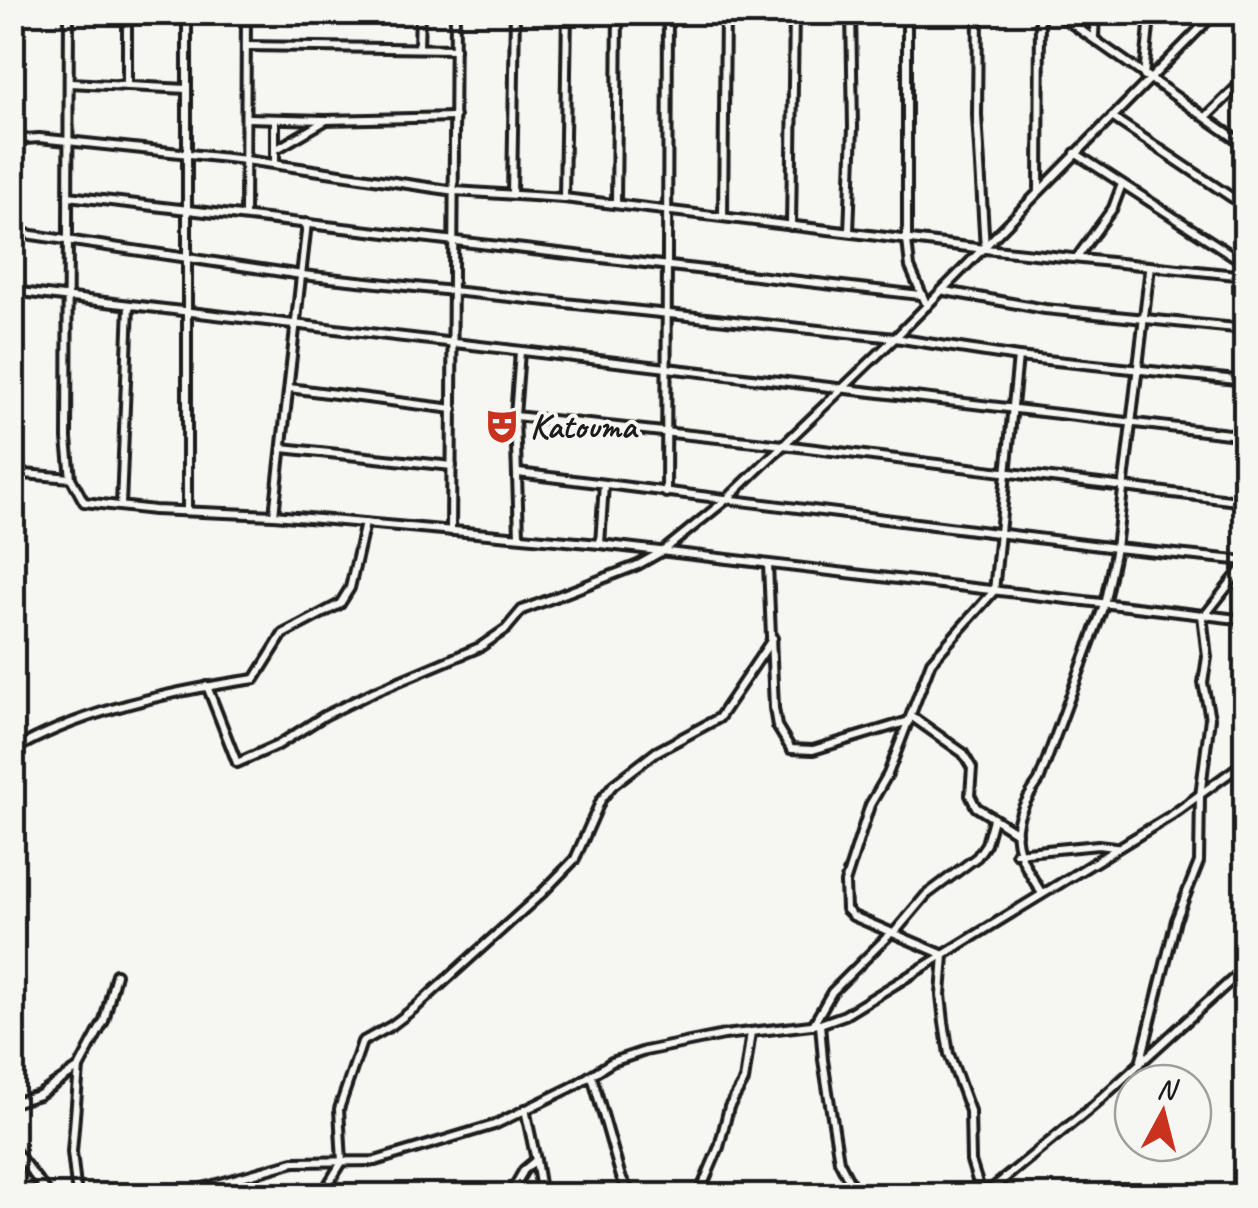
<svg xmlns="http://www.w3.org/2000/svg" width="1258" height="1208" font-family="Caveat,sans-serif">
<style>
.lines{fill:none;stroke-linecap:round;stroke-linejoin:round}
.minor-casing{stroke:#1c1c1c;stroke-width:14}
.minor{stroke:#f6f6f2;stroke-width:6}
.labels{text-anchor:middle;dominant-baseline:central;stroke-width:8;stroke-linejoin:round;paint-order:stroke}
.poi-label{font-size:35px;font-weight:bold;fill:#1c1c1c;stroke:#f6f6f2;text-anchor:start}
</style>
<rect width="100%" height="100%" fill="#f6f6f2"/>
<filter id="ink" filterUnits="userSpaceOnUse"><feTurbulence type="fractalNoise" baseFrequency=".01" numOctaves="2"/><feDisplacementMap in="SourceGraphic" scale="20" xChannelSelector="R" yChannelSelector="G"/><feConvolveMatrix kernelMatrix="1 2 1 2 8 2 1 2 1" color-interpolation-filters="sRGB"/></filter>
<g filter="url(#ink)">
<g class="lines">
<defs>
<g id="minor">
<polyline points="69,12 67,439 71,478"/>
<polyline points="127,12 127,86"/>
<polyline points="187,12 187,509"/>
<polyline points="907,12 907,240 910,267 927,306"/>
<polyline points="978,12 977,115 985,249"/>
<polyline points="1055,12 1246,146"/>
<polyline points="1094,37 1095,12"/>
<polyline points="246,46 455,49"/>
<polyline points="419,48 420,12"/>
<polyline points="1144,76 1149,26 1147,12"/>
<polyline points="70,83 187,89"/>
<polyline points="1112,117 1246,207"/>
<polyline points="1206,117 1246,78"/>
<polyline points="246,118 326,120 455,117"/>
<polyline points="12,140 39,138 246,160 455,191 564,198 985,249 1246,276"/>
<polyline points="275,150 325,121"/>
<polyline points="1075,153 1246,264"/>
<polyline points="275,164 275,119"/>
<polyline points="1039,191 1040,12"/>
<polyline points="512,194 515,12"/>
<polyline points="68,196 920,295"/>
<polyline points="564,198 567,12"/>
<polyline points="616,204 618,12"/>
<polyline points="245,214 246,12"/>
<polyline points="723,216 725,12"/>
<polyline points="791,226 794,12"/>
<polyline points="12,232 302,275 895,338 1018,357 1246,381"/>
<polyline points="849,232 853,127 851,12"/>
<polyline points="1078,256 1113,208 1122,184"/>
<polyline points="12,291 1246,436"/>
<polyline points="12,291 12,353"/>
<polyline points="945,291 1045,309 1246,329"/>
<polyline points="289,388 453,409"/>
<polyline points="515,416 783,445 1246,502"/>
<polyline points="282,448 452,466"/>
<polyline points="12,473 71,478 84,502 154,510 274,515 600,544 1246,620"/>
<polyline points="518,473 1116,548 1246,561"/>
<polyline points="666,493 668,12"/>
<polyline points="121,505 129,306"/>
<polyline points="274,515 307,223"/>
<polyline points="451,531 455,12"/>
<polyline points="519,535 515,416 520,352"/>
<polyline points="600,544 604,484"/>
<polyline points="768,564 774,708 777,726 791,749 813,750 909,721"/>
<polyline points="1206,614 1246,563"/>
<polyline points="207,686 237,763 278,745 324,716 373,692 480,647 506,629 522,610 638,565 663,551 726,500 895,338 1216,12"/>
<polyline points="911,716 963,753 972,768 970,795 976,807 1017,833"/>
<path d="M12,751C80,711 177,690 255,679L283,634L340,604L350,588L365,523"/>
<polyline points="1016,853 1098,845 1115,847"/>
<path d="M1041,892C1013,848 1005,828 1039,781L1104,605L1116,548L1150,267"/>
<polyline points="894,933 926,895 977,857 986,844 993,819"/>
<polyline points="820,1024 823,1060 839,1161 857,1196"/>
<polyline points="813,1025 832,992 891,933"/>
<polyline points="1140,1064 1176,920 1199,862 1200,796 1210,718 1203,683 1207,657 1202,615"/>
<polyline points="592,1076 621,1177 632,1196"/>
<polyline points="12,1103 39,1095 79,1068"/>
<polyline points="12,1147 50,1196"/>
<polyline points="536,1160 542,1196"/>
<polyline points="77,1196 72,1152 79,1068 104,1021 116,974"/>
<polyline points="175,1196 294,1162 375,1161 494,1125 572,1087 612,1062 645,1051 724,1035 820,1024 845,1015 1172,815 1246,761"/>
<polyline points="321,1196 342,1162 339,1109 362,1042 391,1026 416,1007 542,893 575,859 601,800 613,785 656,752 719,718 773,638"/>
<polyline points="509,1196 524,1170 536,1160 525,1109"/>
<polyline points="698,1196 719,1147 729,1107 744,1081 751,1032"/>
<polyline points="982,1196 971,1161 970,1111 949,1054 944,1022 941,995 944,955 853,916 846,909 845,883 870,805 888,774 931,662 994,591 1018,357"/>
<polyline points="983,1196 1093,1106 1246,967"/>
</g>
</defs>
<use href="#minor" class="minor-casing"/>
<use href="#minor" class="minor"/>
</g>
</g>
<defs>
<symbol id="theatre-bare" viewBox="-9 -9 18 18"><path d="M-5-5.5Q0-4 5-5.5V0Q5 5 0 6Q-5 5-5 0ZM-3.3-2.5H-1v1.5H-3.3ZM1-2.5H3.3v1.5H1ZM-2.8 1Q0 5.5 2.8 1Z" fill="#c8321e" stroke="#f6f6f2" stroke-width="2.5" paint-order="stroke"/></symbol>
</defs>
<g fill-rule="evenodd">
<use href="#theatre-bare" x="477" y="401" width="50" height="50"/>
</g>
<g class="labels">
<g class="poi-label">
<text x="530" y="426">Katouma</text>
</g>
</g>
<rect width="1258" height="1208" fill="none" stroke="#f6f6f2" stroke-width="50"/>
<rect x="25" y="25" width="1208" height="1158" fill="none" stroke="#1c1c1c" stroke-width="4" filter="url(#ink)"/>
<g transform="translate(1163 1113) rotate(7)"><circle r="48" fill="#f6f6f2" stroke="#9f9f9c" stroke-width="2.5"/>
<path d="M0-8L18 38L0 25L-18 38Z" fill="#c8321e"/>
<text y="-15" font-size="28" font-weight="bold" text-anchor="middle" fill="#1c1c1c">N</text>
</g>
</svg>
